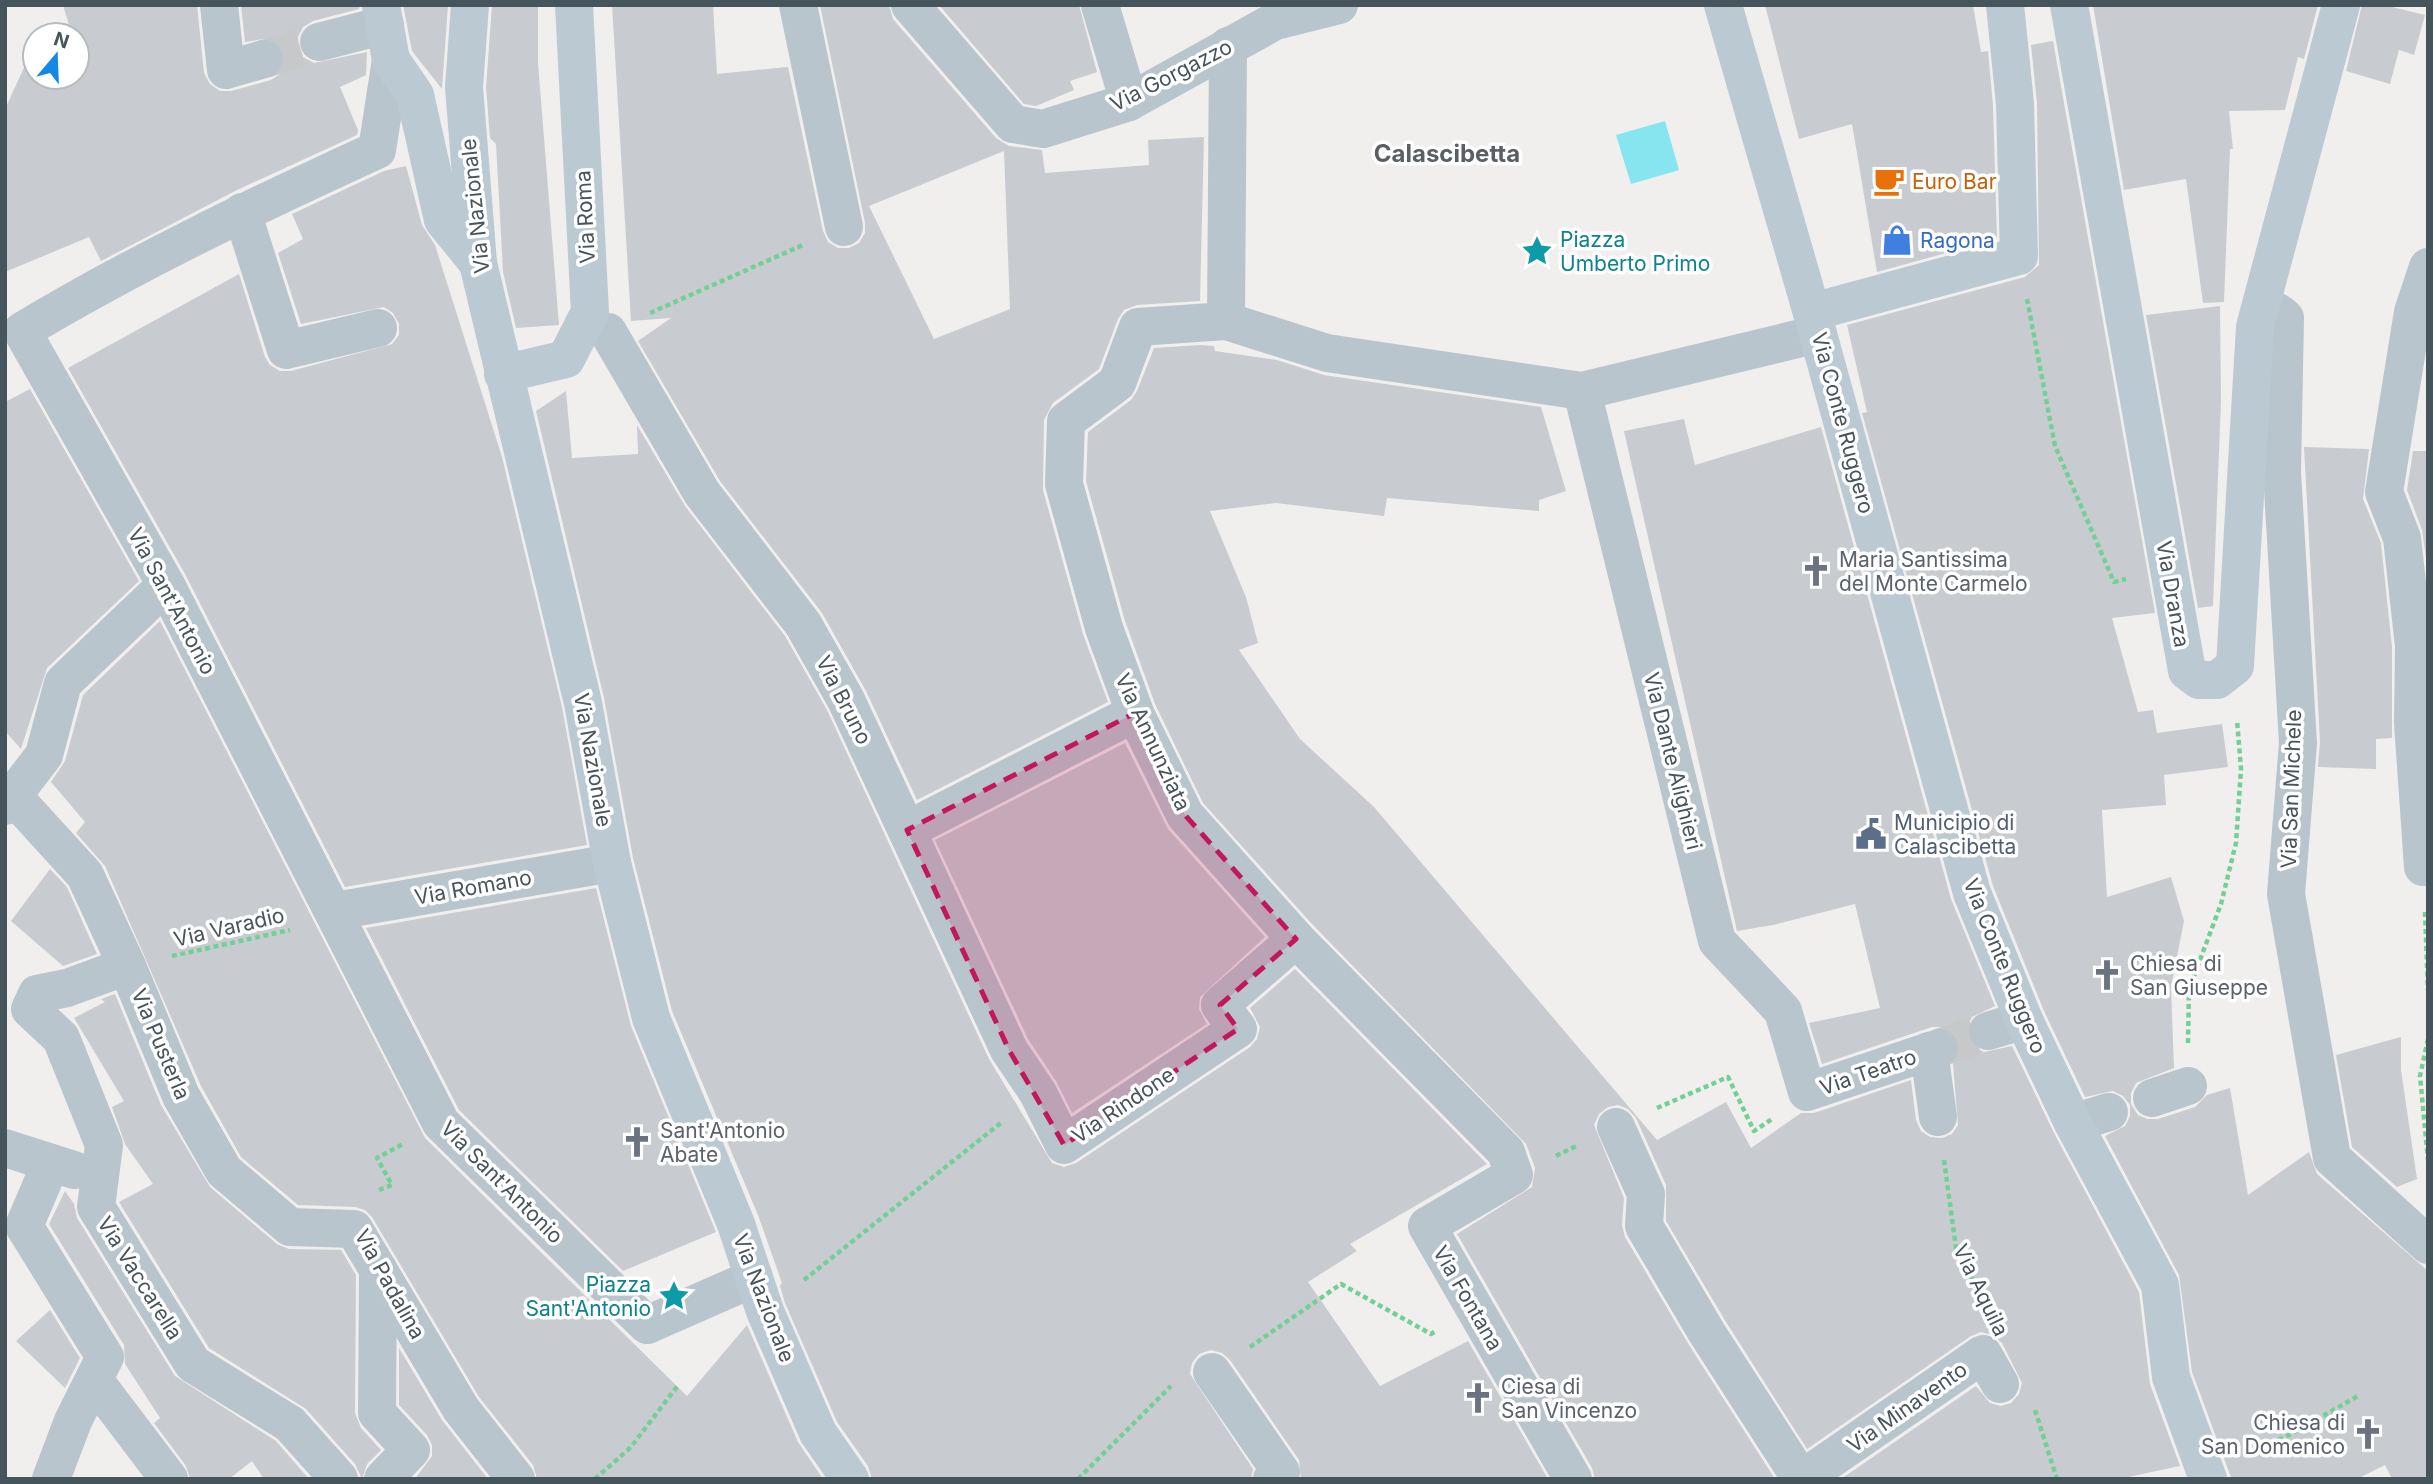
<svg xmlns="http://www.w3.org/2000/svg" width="2433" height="1484" font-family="Inter,sans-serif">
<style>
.water{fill:#86e5ee}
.building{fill:#c8ccd1;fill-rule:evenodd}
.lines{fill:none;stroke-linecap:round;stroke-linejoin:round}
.street-tunnel{stroke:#c6c8ca;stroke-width:38;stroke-dasharray:38 19;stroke-linecap:butt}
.path{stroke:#72cf96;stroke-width:4.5;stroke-dasharray:5 3.5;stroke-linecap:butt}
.street{stroke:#b9c5cc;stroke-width:38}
.secondary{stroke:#bbc9d3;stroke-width:38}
.marked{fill:#c2185b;fill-opacity:0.2;stroke:#c2185b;stroke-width:5;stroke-dasharray:14 9;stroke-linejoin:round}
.labels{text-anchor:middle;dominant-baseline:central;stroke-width:7;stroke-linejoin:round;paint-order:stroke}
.street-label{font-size:21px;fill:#46545c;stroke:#fff}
.food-label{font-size:21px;fill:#c56008;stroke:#fff;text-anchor:start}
.culture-label{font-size:21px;fill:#0d838f;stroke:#fff;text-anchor:start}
.shop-label{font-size:21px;fill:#366cbe;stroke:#fff;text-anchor:start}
.worship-label{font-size:21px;fill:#5b616d;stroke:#fff;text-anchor:start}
.service-label{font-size:21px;fill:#4e5e75;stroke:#fff;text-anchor:start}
.quarter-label{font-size:24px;font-weight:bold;fill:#5a5f63;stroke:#fff}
</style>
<rect width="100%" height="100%" fill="#f1eeee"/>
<polygon class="water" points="1665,121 1679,170 1631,184 1616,135"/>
<g class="building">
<polygon points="63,5 197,5 204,73 210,84 220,91 231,91 271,80 280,74 285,64 285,52 279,43 270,38 245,42 241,5 360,5 359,9 313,21 303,27 298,37 298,47 303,57 314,63 367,52 366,75 340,87 358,130 357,135 235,191 101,261 89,237 5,272 5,109 27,61 35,57 35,77 77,77 77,35 72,35"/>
<polygon points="403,5 448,5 442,89 412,51"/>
<polygon points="492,5 538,5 538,63 559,325 516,328 503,272 496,144 490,138 486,87"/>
<path d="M612,5H713L717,74L788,67L823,231L828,242L838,248H849L859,243L865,233V223L820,5H889L893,19L996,138L1009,146L1042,150L1045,173L1149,165L1148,140L1204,137L1200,301L1137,305L1124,310L1118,319L1099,369L1053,403L1044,420L1043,490L1083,634L1108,702L917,800L866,691L822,613L720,481L638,341L671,318L631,321ZM1004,151L1010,309L934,339L869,206Z"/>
<polygon points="939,5 1079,5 1097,72 1070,81 1074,90 1036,106 1024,104"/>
<polygon points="1765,5 1973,5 1981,52 1988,51 1993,105 1997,239 1877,272 1852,124 1799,139"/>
<polygon points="2093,5 2318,5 2304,59 2298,57 2285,110 2229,111 2233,149 2230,149 2224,302 2203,303 2186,179 2124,190"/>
<polygon points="2362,5 2384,5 2425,15 2414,55 2399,50 2390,84 2346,71"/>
<polygon points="2053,41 2155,613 2112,618 2138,712 2153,710 2157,733 2222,724 2228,767 2164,775 2166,805 2102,810 2107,897 2171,877 2184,921 2171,987 2174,1068 2136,1083 2131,1093 2131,1104 2138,1115 2147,1119 2158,1119 2195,1107 2207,1095 2230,1088 2248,1195 2309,1152 2317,1174 2428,1271 2428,1479 2392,1479 2385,1465 2357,1479 2232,1479 2229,1472 2192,1372 2179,1275 2105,1136 2125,1126 2130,1116 2130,1105 2123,1096 2113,1091 2085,1097 2044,1011 1993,886 1862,413 1867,412 1847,325 2025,277 2039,265 2037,103 2031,45"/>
<polygon points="406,166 422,225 435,245 502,457 562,707 587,845 345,887 185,574 68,368 239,274 265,357 270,365 280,371 291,371 392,344 399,335 399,324 393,313 384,307 301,324 278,253 303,239 292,214 384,171"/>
<polygon points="2220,306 2221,401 2213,606 2198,608 2146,315"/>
<polygon points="1200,345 1214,346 1215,351 1277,360 1324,375 1541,407 1566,491 1539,500 1539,511 1387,498 1384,516 1276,503 1210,511 1246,597 1258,643 1239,650 1300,739 1374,807 1657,1140 1726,1102 1751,1148 1801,1113 1814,1113 1911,1080 1916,1120 1921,1131 1930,1137 1942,1138 1952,1134 1958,1125 1953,1064 1960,1053 1960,1042 1954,1032 1944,1027 1932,1027 1822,1064 1809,1023 1880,1008 1855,904 1773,925 1737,931 1624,431 1684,419 1695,465 1821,427 1951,899 1995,1006 1972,1017 1967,1027 1967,1038 1974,1047 1984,1052 2012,1046 2054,1133 2139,1292 2150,1384 2180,1466 2119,1479 1841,1479 1976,1386 1990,1403 2001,1406 2011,1403 2019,1394 2022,1383 2002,1343 1993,1335 1981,1332 1971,1336 1807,1449 1726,1322 1666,1221 1666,1185 1636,1118 1628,1109 1618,1105 1608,1107 1599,1114 1594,1125 1624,1198 1622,1225 1625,1237 1689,1345 1775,1479 1595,1479 1592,1468 1457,1234 1532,1187 1535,1168 1526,1144 1312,924 1203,803 1155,704 1125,621 1086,481 1088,432 1131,400 1137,391 1154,348"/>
<polygon points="30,389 139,581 47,668 21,749 5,731 5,402"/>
<polygon points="566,391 572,458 638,454 637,425 685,506 785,636 827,710 989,1059 1052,1163 1064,1167 1076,1163 1250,1047 1257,1039 1260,1027 1250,1008 1295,969 1487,1164 1350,1244 1357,1251 1308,1282 1380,1386 1468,1341 1548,1479 1301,1479 1299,1460 1230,1360 1222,1353 1211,1350 1199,1354 1192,1363 1190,1374 1253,1469 1251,1479 872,1479 868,1466 837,1422 785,1303 780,1286 782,1283 758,1215 672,1011 633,858 604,698 536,411"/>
<polygon points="2304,447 2369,449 2363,499 2381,543 2392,647 2392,738 2376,739 2376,769 2318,767 2320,742"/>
<polygon points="2413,451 2428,451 2428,572 2422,530 2407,490"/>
<polygon points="160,621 425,1138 687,1396 747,1325 798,1442 823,1479 537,1479 533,1465 479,1397 372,1217 365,1210 355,1207 298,1205 241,1157 201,1086 105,866 76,833 85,822 51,782 65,761 83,695"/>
<polygon points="1125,743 1168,829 1265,937 1200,997 1199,1009 1207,1024 1072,1113 1056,1081 1028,1039 935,840"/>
<polygon points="50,869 67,887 97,954 63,966 11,921"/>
<polygon points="596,888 631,1026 716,1232 623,1271 459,1110 366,928"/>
<polygon points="115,994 161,1105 210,1187 277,1244 289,1249 341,1250 356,1275 355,1413 361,1428 381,1450 367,1464 362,1479 355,1464 306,1409 209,1348 119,1202 153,1184 125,1144 112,1107 124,1101 74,1018 105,1002 101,999"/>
<polygon points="2401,1037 2401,1070 2417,1179 2397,1187 2352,1147 2336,1055"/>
<polygon points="65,1191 74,1204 77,1218 175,1376 276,1441 309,1479 264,1479 252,1461 229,1479 190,1479 186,1466 154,1423 160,1418 125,1364 124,1345 49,1224"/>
<polygon points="50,1310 80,1358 65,1388 16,1341"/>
<polygon points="399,1348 442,1420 488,1479 415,1479 432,1456 432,1445 427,1435 399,1405"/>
</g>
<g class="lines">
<g class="street-tunnel">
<polyline points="264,59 319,42"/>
<polyline points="1939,1048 1988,1031"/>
</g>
<g class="path">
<polyline points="2027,299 2055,446 2114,582 2126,579"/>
<polyline points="650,313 805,244"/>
<polyline points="2425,912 2428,991"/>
<polyline points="172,956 290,930"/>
<polyline points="2428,1039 2420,1076 2428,1160"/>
<polyline points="2188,1043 2189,989 2221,904 2236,843 2241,769 2237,720"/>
<polyline points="1657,1108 1728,1077 1754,1131 1772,1119"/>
<polyline points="1556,1156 1576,1146"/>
<polyline points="1944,1160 1956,1248 1989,1310"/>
<polyline points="379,1190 392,1185 377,1158 403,1144"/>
<polyline points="804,1280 1002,1122"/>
<polyline points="1250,1347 1341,1284 1431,1334 1436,1331"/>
<polyline points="2035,1410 2057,1479"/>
<polyline points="2247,1453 2289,1435 2360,1395"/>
<polyline points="595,1479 631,1447 679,1384"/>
<polyline points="1078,1479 1171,1386"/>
</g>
<g class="street">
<polyline points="219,5 226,70 264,59"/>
<polyline points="798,5 844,227"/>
<polyline points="910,5 1013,124 1043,129 1129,102 1275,21 1339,5"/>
<polyline points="1100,5 1129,102"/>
<polyline points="319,42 385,25"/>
<polyline points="1228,46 1226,321 1138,327 1117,383 1066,421 1064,484 1104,628 1135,713 1185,815 1296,939 1506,1152 1514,1175 1427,1226 1573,1479"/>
<path d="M391,60L377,150C255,206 137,262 22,331L166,585L441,1123L647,1325L754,1278"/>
<polyline points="242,212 286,350 378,328"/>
<polyline points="2428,267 2413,312 2384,492 2402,538 2414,646 2413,723 2423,867 2428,867"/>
<path d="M2259,313C2271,308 2276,309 2285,318L2282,472L2298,743L2286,894L2332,1158L2428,1245"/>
<polyline points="1226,321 1327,353 1582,391 1818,334"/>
<polyline points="608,332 702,493 803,624 846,700 1009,1050 1038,1093 1064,1145 1238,1029 1220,1005 1296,939"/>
<polyline points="1582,391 1717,941 1783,1011 1807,1092 1939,1048"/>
<polyline points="13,796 85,875 127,966 181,1096 224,1171 290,1227 354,1229 461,1409 516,1479"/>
<polyline points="5,806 44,755 63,683 166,585"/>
<polyline points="907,830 1135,713"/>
<polyline points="335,911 612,863"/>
<polyline points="127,966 67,988 37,994 30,1009 61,1038 104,1145 96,1207 193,1364 290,1424 339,1479"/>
<polyline points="1988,1031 2024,1020"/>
<polyline points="1929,1051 1938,1117"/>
<polyline points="2152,1098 2188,1086"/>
<polyline points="2073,1123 2109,1112"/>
<polyline points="1616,1127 1646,1194 1644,1226 1707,1333 1801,1479"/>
<polyline points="5,1148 74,1170"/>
<polyline points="378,1269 377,1413 411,1450 383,1479"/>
<polyline points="1212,1372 1281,1472 1272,1479"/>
<polyline points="94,1380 169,1479"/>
<polyline points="51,1479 73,1421 105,1357 24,1226 51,1163"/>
<polyline points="1802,1479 1983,1354 2000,1384"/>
</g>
<g class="secondary">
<polyline points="381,5 391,60 415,95 443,220 478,263"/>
<polyline points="470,5 464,87 478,263 583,703 612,863 651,1018 736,1224 765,1311 818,1433 850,1479"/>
<polyline points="1723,5 1818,334 1972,893 2024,1020 2073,1123 2160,1285 2171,1377 2208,1479"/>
<polyline points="2069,5 2187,671 2199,680 2217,680 2235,666 2255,327 2341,5"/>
<polyline points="1812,312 2019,256 2015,104 2005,5"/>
<polyline points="503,374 566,359 590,312 574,5"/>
</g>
</g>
<path class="marked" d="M1135,713L1185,815L1296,939L1220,1005L1238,1029L1064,1145L1009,1050L907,830Z"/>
<defs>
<symbol id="cafe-bare" viewBox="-9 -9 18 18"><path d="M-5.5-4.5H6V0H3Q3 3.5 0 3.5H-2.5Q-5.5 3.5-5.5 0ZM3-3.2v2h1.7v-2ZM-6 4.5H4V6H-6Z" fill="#e8710a" stroke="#fff" stroke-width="2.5" paint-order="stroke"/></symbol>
<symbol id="shop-bare" viewBox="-9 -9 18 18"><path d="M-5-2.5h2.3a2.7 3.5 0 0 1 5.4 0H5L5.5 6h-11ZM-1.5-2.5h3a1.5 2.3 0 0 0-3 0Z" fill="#3f7fe0" stroke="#fff" stroke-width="2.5" paint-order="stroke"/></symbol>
<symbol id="sight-bare" viewBox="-9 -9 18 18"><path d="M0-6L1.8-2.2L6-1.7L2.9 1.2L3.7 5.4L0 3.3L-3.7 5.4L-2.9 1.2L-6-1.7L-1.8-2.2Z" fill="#0f9aa8" stroke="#fff" stroke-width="2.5" paint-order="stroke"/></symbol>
<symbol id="church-bare" viewBox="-9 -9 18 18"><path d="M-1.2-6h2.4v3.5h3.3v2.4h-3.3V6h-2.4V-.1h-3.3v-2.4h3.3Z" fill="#6b7280" stroke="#fff" stroke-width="2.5" paint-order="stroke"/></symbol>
<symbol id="civic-bare" viewBox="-9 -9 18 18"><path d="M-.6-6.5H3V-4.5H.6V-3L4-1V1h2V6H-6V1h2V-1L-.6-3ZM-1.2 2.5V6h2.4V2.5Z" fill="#5c6f8a" stroke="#fff" stroke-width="2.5" paint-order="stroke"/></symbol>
</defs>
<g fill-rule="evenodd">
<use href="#cafe-bare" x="1867" y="159" width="44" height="44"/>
<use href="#shop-bare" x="1875" y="218" width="44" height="44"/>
<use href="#sight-bare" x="1515" y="229" width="44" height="44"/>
<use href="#church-bare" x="1794" y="549" width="44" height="44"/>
<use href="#civic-bare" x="1849" y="812" width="44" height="44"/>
<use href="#church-bare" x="2085" y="953" width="44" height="44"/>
<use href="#church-bare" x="615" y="1120" width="44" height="44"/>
<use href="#sight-bare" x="652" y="1274" width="44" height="44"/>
<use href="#church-bare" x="1456" y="1376" width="44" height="44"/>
<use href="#church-bare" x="2346" y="1412" width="44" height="44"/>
</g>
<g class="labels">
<g class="street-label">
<text transform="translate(1171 75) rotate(-27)">Via Gorgazzo</text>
<text transform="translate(475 206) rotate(-96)">Via Nazionale</text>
<text transform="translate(585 217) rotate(-93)">Via Roma</text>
<text transform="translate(1843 423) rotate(75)">Via Conte Ruggero</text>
<text transform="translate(2173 594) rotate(80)">Via Dranza</text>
<text transform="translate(172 601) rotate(62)">Via Sant'Antonio</text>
<text transform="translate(844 700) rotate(63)">Via Bruno</text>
<text transform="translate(1153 742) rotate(65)">Via Annunziata</text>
<text transform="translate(593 760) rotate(80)">Via Nazionale</text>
<text transform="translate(1673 761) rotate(76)">Via Dante Alighieri</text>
<text transform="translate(2291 789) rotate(-88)">Via San Michele</text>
<text transform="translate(473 887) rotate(-10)">Via Romano</text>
<text transform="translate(229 927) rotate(-13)">Via Varadio</text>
<text transform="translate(2005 966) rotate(68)">Via Conte Ruggero</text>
<text transform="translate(161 1044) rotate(67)">Via Pusterla</text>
<text transform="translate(1868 1072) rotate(-19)">Via Teatro</text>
<text transform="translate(1123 1105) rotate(-34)">Via Rindone</text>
<text transform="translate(502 1182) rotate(45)">Via Sant'Antonio</text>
<text transform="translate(140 1278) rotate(58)">Via Vaccarella</text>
<text transform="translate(390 1284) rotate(61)">Via Padalina</text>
<text transform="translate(1981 1290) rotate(64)">Via Aquila</text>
<text transform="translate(764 1298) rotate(69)">Via Nazionale</text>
<text transform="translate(1468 1298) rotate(60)">Via Fontana</text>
<text transform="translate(1907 1407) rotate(-35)">Via Minavento</text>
</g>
<g class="food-label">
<text x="1912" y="181">Euro Bar</text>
</g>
<g class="culture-label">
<text x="1560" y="239">Piazza<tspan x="1560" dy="24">Umberto Primo</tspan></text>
<text x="651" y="1284" text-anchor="end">Piazza<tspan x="651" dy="24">Sant'Antonio</tspan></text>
</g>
<g class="shop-label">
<text x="1920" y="240">Ragona</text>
</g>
<g class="worship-label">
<text x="1839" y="559">Maria Santissima<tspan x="1839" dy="24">del Monte Carmelo</tspan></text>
<text x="2130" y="963">Chiesa di<tspan x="2130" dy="24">San Giuseppe</tspan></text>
<text x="660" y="1130">Sant'Antonio<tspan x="660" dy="24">Abate</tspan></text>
<text x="1501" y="1386">Ciesa di<tspan x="1501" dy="24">San Vincenzo</tspan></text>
<text x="2345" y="1422" text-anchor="end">Chiesa di<tspan x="2345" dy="24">San Domenico</tspan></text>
</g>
<g class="service-label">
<text x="1894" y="822">Municipio di<tspan x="1894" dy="24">Calascibetta</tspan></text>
</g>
<g class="quarter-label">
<text x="1447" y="153">Calascibetta</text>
</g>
</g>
<rect width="2433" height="1484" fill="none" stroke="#46545c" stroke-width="14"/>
<g transform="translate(56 56) rotate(19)"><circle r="33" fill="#ffffff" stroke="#b5bbbe" stroke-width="2"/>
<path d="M0-5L12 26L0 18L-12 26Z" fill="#1488e5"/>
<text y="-10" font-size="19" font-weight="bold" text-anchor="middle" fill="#46545c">N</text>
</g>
</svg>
